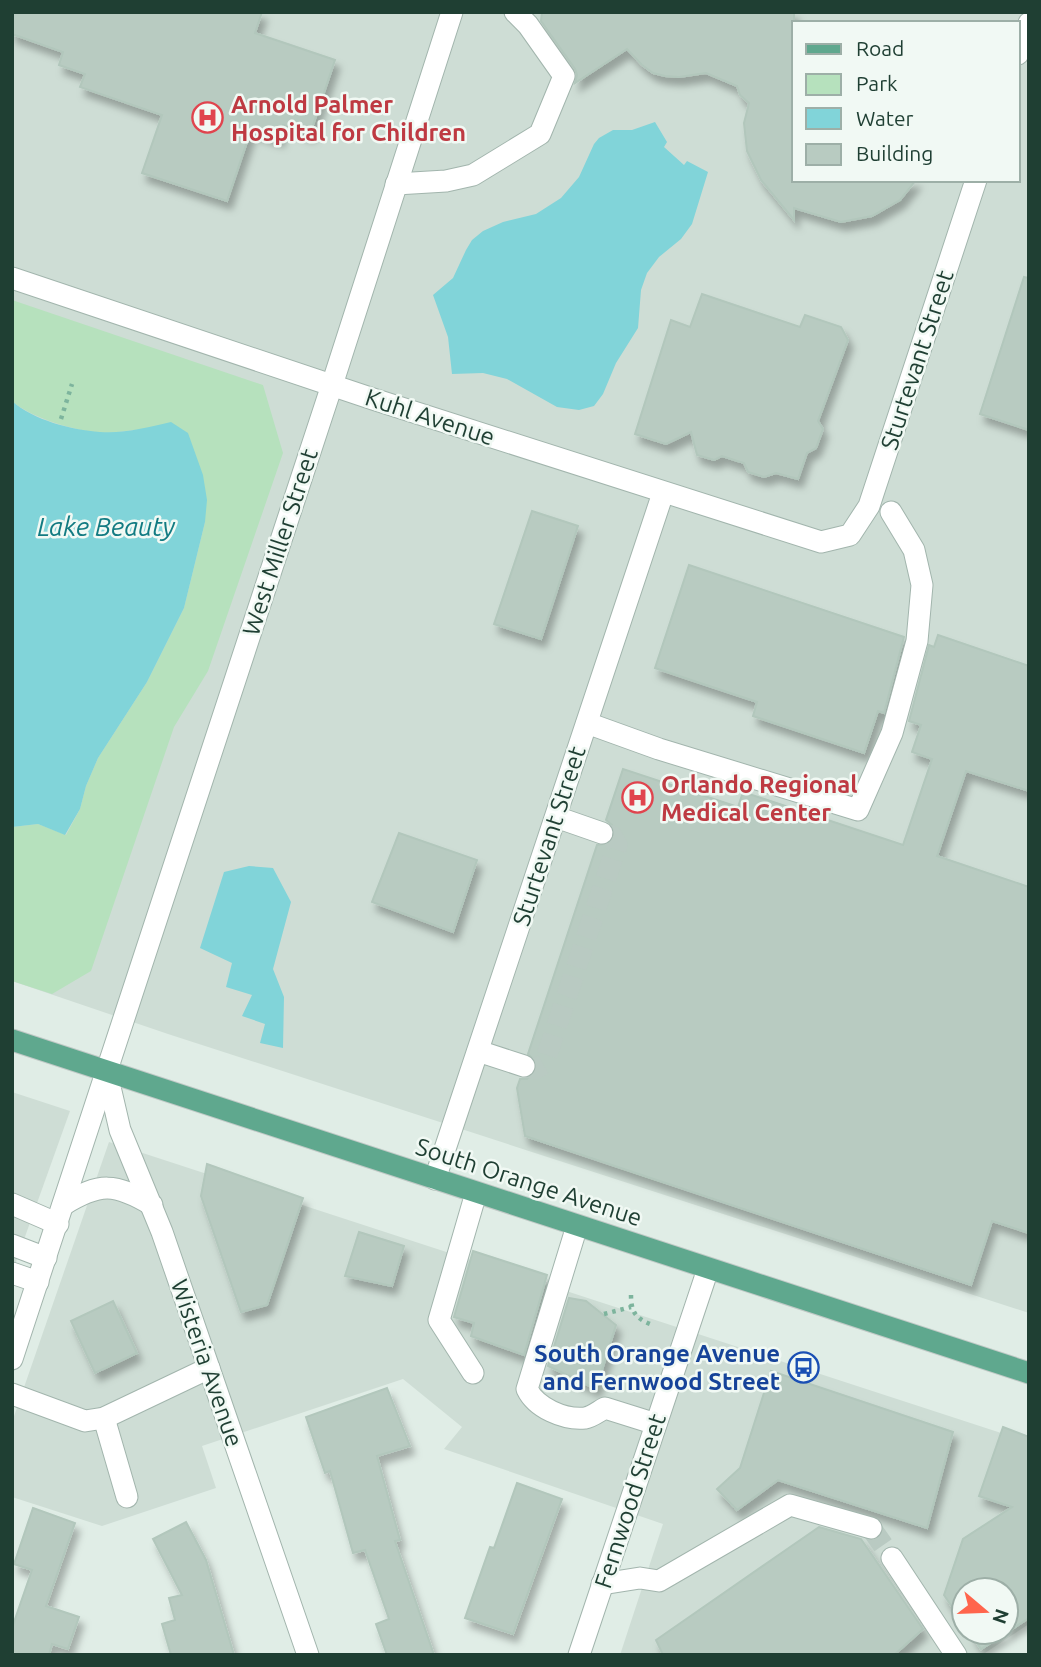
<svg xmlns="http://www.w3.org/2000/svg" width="1041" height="1667" font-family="Ubuntu,sans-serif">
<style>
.built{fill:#ceddd5;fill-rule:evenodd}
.green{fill:#b6e1bd}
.water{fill:#81d4d9}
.building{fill:#b8cbc1;stroke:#b2c7bc;stroke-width:2;filter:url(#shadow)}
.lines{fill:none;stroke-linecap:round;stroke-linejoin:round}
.minor-tunnel{stroke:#b9cac2;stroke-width:21;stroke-dasharray:21 10;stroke-linecap:butt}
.minor-casing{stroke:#a2b5ad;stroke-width:23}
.major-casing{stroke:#c0c9c6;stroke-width:23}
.path{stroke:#7db49d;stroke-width:4.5;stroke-dasharray:3.5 5;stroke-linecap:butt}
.minor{stroke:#fff;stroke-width:21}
.major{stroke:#5fa88e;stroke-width:21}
.labels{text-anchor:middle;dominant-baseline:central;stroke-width:5;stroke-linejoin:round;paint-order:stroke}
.health-label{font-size:24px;font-weight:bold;fill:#be3a42;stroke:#f1f9f4;text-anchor:start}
.street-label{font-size:24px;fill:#1f3f33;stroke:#f1f9f4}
.transit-label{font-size:24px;font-weight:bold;fill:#164399;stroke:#f1f9f4;text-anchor:end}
.water-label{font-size:26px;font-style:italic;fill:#127b82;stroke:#f1f9f4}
</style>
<defs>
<filter id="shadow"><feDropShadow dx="4.5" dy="8" stdDeviation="3.5" flood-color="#0004"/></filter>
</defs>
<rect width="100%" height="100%" fill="#e0ede6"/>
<g class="built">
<path d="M12,12H1029V1313L168,1034L12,981ZM794,23H1018V180H794Z"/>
<polygon points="12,1092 70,1111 12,1273"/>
<path d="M109,1142L1029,1442V1624L982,1655H620L663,1524L444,1449L462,1427L403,1379L202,1446L216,1488L102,1526L12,1497V1422ZM964,1590H1006V1632H964Z"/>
</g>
<path class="green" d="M12,300L263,385L283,453L208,671L174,727L91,971L52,994L12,981V827L38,824L66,835L80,809L86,786L98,758L147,682L184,608L205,522L134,430C124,431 112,433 101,433C76,431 31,418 12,401Z"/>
<g class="water">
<polygon points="655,122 667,142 664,147 684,165 687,161 708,172 692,224 681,239 659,257 647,273 641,290 638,328 616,363 603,394 594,406 579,410 557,407 507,379 483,373 452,374 448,337 433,295 453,278 466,250 472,240 483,231 503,222 536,214 561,198 579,177 594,144 599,138 613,130 632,130"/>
<path d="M12,401C33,420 72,430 100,432C123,434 149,427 171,422L188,433L203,475L207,500L205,522L184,608L147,682L98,758L86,786L80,809L65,835L38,824L12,827Z"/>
<polygon points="249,866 273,868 291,902 273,969 284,997 283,1048 260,1043 265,1024 242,1016 252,995 226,987 232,963 200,948 224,872"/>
</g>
<g class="building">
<polygon points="12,12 262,12 255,33 335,60 310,134 283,125 279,139 251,130 227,201 142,173 162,115 80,87 85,74 59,65 63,52 12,34"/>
<polygon points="542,12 794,12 794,180 916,180 900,200 872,216 841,222 794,208 794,220 761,180 747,151 744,123 749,103 740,95 737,86 706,73 679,77 665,76 653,73 642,65 627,49 575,83 577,75 575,69 541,21"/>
<polygon points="1024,277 1029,278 1029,430 980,414"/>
<polygon points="702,294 800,327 805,315 841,327 848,340 818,421 823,429 816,448 807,453 798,479 776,473 764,477 748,472 744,463 722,456 714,460 697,455 691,432 666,444 635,434 671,320 690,327"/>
<polygon points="532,511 578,526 541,639 494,624"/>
<polygon points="689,565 904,637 884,713 878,711 864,753 753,716 757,702 655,668"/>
<polygon points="938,635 1029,666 1029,791 966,771 937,856 1029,887 1029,1233 992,1221 971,1285 525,1136 517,1088 520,1079 527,1079 536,1071 537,1063 528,1054 597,845 610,843 615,837 612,825 606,820 623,769 738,807 743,792 903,845 932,759 912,752 921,725 909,721 929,645 934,647"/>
<polygon points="399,833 477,860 453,932 372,902"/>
<polygon points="207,1164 303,1198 267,1305 241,1312 201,1196"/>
<polygon points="359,1232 404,1246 392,1286 345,1276"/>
<polygon points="473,1251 547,1275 524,1355 471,1336 474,1323 454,1317"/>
<polygon points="569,1298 586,1301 616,1325 596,1389 548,1366"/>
<polygon points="113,1301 137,1353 95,1373 71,1321"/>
<polygon points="771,1371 953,1432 927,1528 778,1480 737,1510 717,1489 740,1468"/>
<polygon points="387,1388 410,1446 377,1456 400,1540 395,1541 434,1655 387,1655 376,1624 389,1619 365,1550 353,1553 330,1471 325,1473 306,1417"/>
<polygon points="1003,1427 1029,1437 1029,1618 981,1649 970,1632 1006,1632 1006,1590 964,1590 964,1624 944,1595 963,1539 1012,1507 979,1496"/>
<polygon points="517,1483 562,1499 513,1634 465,1618 490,1547 494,1548"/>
<polygon points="33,1508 75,1523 46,1606 79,1617 68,1649 52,1644 49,1655 12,1655 12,1628 32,1570 14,1564"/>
<polygon points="186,1522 206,1560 234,1655 171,1655 162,1624 175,1620 169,1598 182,1595 153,1539"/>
<polygon points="819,1527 861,1539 923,1629 894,1655 663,1655 656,1640"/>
</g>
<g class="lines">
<g class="minor-tunnel">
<polyline points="524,1066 535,1069 544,1064 617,845 612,836 602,833"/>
<polyline points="871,1528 892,1558"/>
</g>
<defs>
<g id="minor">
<polyline points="1018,54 1029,23"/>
<polyline points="396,184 446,181 473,175 540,134 564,76 528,25 515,12"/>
<polyline points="12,278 373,399 821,542 850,535 869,506 976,180"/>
<polyline points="587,723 659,749 858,810 892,733 917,641 922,585 914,550 891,512"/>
<polyline points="556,817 602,833"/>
<polyline points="478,1051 524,1066"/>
<polyline points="107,1074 120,1130 162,1232 308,1655"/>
<polyline points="435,1179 663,493"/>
<polyline points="12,1204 58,1224"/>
<path d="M63,1205C100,1182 115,1183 152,1205"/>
<path d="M577,1226L527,1389C536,1408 564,1420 585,1418C592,1417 599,1411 605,1408L656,1424"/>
<polyline points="12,1245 46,1258"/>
<polyline points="12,1273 38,1282"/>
<polyline points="12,1359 332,385 452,12"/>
<polyline points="473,1373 439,1320 476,1193"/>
<polyline points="12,1394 85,1421 104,1418 209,1368"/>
<polyline points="104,1418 127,1497"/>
<polyline points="892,1558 956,1655"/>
<polyline points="602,1584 640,1578 659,1581 790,1505 871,1528"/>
<polyline points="579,1655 708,1269"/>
</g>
<polyline id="major" points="12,1040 1029,1373"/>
</defs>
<use href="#minor" class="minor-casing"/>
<use href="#major" class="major-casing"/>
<g class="path">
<polyline points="61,419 72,384"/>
<path d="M631,1295C631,1311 635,1318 650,1324"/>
<polyline points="604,1314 631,1307"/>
</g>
<use href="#minor" class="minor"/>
<use href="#major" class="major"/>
</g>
<defs>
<symbol id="hospital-ring" viewBox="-11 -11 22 22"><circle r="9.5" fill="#f1f9f4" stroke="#e0444e" stroke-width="1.5"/><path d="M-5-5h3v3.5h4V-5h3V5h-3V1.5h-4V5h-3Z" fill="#e0444e"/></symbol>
<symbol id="bus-ring" viewBox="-11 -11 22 22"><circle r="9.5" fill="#f1f9f4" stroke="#1a4fb4" stroke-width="1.5"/><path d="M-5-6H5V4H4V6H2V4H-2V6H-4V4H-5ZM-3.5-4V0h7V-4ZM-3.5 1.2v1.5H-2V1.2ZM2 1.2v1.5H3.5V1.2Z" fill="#1a4fb4"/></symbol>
</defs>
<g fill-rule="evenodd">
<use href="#hospital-ring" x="190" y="100" width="35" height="35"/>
<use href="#hospital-ring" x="620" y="780" width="35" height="35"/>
<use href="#bus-ring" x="786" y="1350" width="35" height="35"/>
</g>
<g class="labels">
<g class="health-label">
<text x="231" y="104">Arnold Palmer<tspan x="231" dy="28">Hospital for Children</tspan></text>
<text x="661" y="784">Orlando Regional<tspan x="661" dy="28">Medical Center</tspan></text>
</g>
<g class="street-label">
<text transform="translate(917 360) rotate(-72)">Sturtevant Street</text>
<text transform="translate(430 417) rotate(18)">Kuhl Avenue</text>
<text transform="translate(280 542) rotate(-72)">West Miller Street</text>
<text transform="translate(549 836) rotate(-72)">Sturtevant Street</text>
<text transform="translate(529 1182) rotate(18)">South Orange Avenue</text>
<text transform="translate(207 1363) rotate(71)">Wisteria Avenue</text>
<text transform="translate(630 1501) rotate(-72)">Fernwood Street</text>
</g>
<g class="transit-label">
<text x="780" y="1353">South Orange Avenue<tspan x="780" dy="28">and Fernwood Street</tspan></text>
</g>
<g class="water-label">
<text x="106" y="526">Lake Beauty</text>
</g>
</g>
<rect width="1041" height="1667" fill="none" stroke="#1f3f33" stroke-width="28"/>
<rect x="792" y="21" width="228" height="161" fill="#f1f9f4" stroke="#9dafa7" stroke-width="2"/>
<rect x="806" y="44" width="35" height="10" fill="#5fa88e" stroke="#9dafa7" stroke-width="2"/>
<text x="856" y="56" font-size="21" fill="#1f3f33">Road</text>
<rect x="806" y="74" width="35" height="21" fill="#b6e1bd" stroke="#9dafa7" stroke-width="2"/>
<text x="856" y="91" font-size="21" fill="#1f3f33">Park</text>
<rect x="806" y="108" width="35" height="21" fill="#81d4d9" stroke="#9dafa7" stroke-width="2"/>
<text x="856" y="126" font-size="21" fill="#1f3f33">Water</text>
<rect x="806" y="144" width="35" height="21" fill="#b8cbc1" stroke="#9dafa7" stroke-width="2"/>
<text x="856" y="161" font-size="21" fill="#1f3f33">Building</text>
<g transform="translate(985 1611) rotate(109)"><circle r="33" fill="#f1f9f4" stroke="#9dafa7" stroke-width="2"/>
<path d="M0-5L12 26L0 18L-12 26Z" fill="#ff654c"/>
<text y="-10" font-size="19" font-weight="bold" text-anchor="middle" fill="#1f3f33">N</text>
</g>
</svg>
